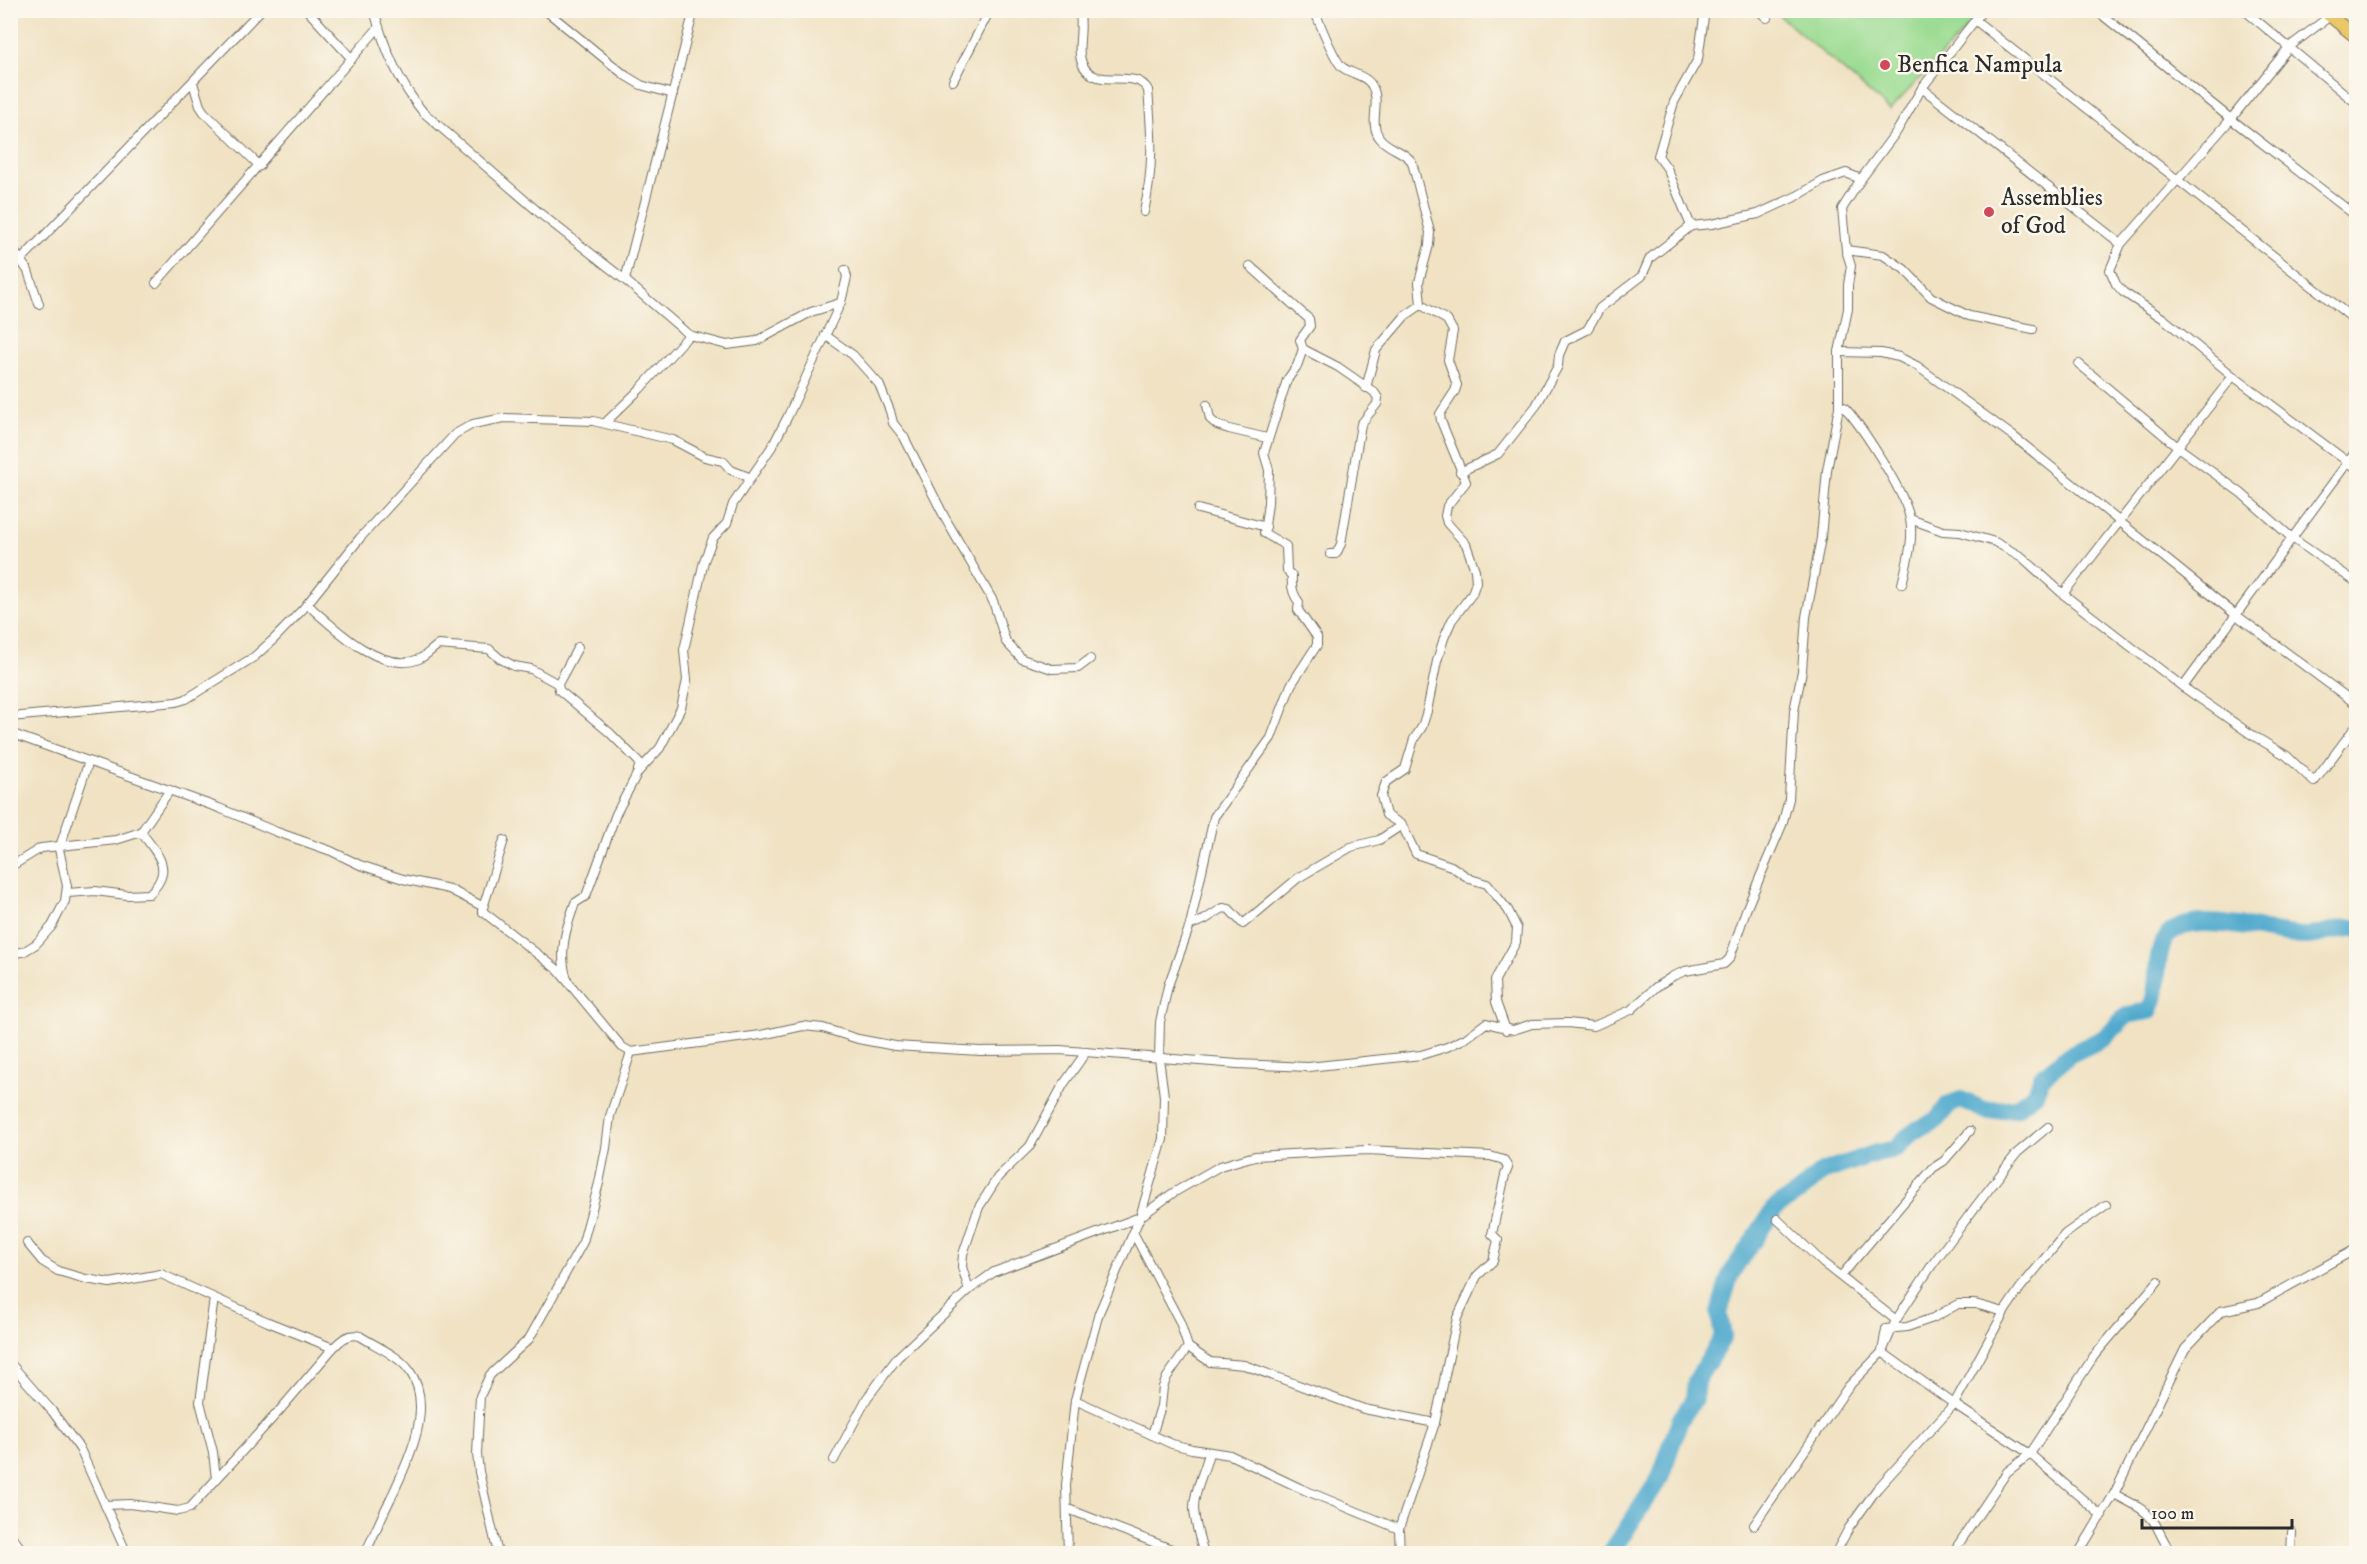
<svg xmlns="http://www.w3.org/2000/svg" width="2367" height="1564" font-family="'IM FELL DW Pica',serif">
<style>
.green{fill:#9bdc92;stroke:#63845e;stroke-width:1.5}
.lines{fill:none;stroke-linecap:round;stroke-linejoin:round}
.river{stroke:#51aace;stroke-width:18}
.street-casing{stroke:#706b60;stroke-width:10}
.primary-casing{stroke:#706b60;stroke-width:14}
.street{stroke:#fff;stroke-width:8}
.primary{stroke:#eac769;stroke-width:12}
.poi-dot{fill:#d1495b;stroke:#fbf7ec;stroke-width:2}
.labels{text-anchor:middle;dominant-baseline:central;stroke-width:5;stroke-linejoin:round;paint-order:stroke}
.poi-label{font-size:24px;fill:#2b2b2b;stroke:#fbf7ec;text-anchor:start}
</style>
<rect width="100%" height="100%" fill="#fbf7ec"/>
<filter id="ink" filterUnits="userSpaceOnUse"><feTurbulence type="fractalNoise" baseFrequency=".0167" numOctaves="2"/><feDisplacementMap in="SourceGraphic" scale="12" xChannelSelector="R" yChannelSelector="G"/><feConvolveMatrix kernelMatrix="1 2 1 2 8 2 1 2 1" color-interpolation-filters="sRGB"/></filter>
<filter id="wash" filterUnits="userSpaceOnUse"><feTurbulence type="fractalNoise" baseFrequency=".008" numOctaves="4" result="noise"/><feDisplacementMap in="SourceGraphic" scale="24" xChannelSelector="R" yChannelSelector="G"/><feGaussianBlur stdDeviation="1.35" result="paint"/><feColorMatrix in="noise" values="0 0 0 0 0 0 0 0 0 0 0 0 0 0 0 0 0 1.4 0 .05"/><feComposite in="paint" operator="in"/></filter>
<g filter="url(#wash)">
<rect width="100%" height="100%" fill="#f0e2c3"/>
<polygon class="green" points="1774,11 1983,11 1890,110"/>
<g class="lines">
<path class="river" d="M1610,1554L1660,1478L1680,1420L1694,1399L1696,1381L1723,1337L1719,1313L1730,1275L1775,1208L1798,1193L1822,1172L1876,1153L1896,1149L1911,1133L1938,1119L1948,1105L1961,1100L1987,1111L2016,1108L2035,1094L2042,1077L2069,1055L2104,1038L2127,1015L2149,1011C2161,991 2153,965 2163,943C2182,902 2272,937 2307,936C2324,935 2336,927 2356,928"/>
</g>
</g>
<g filter="url(#ink)">
<g class="lines">
<defs>
<g id="street">
<polyline points="307,10 352,59"/>
<path d="M374,10C384,48 398,82 423,112L542,215L625,280L689,335L727,345L757,341L811,312L840,303"/>
<polyline points="545,10 626,76 641,85 673,94"/>
<path d="M1079,10C1085,28 1074,51 1084,67C1098,90 1135,67 1148,90C1152,136 1154,166 1144,212"/>
<polyline points="1758,10 1767,18"/>
<polyline points="2096,10 2231,119 2356,216"/>
<polyline points="2244,10 2356,103"/>
<polyline points="2330,16 2289,47 2231,119 2121,244 2110,270 2116,284 2123,292 2164,319 2233,376 2356,468"/>
<path d="M1317,17C1323,30 1333,58 1342,67C1351,74 1364,75 1370,83C1383,100 1368,121 1379,137C1387,149 1404,150 1412,162L1430,232L1429,245L1419,282L1421,305"/>
<polyline points="1975,20 2356,321"/>
<polyline points="953,81 990,10"/>
<polyline points="193,83 200,106 204,112 260,166"/>
<polyline points="1922,88 2121,244"/>
<polyline points="1691,226 1667,168 1658,156 1674,102 1698,59 1705,10"/>
<polyline points="10,245 28,271 39,304"/>
<polyline points="1846,250 1883,255 1904,269 1931,297 1969,316 2033,329"/>
<polyline points="21,260 261,10"/>
<polyline points="1250,266 1309,319 1310,326 1300,340 1303,349 1338,367 1374,392 1378,398 1377,404 1361,424 1341,544 1336,554 1330,554"/>
<polyline points="625,280 694,10"/>
<polyline points="156,283 379,27"/>
<polyline points="1421,305 1447,320 1453,331 1448,360 1457,385 1455,391 1440,414 1441,421 1466,482 1447,506 1445,516 1447,523 1466,544 1475,570 1476,582 1472,594 1452,620 1444,638 1437,661 1427,711 1422,727 1414,739 1405,769 1386,782 1381,796 1386,815 1402,825 1416,854 1451,866 1470,879 1487,884 1508,910 1517,928 1516,942 1495,980 1496,1002 1506,1030"/>
<polyline points="825,335 853,355 879,384 890,411 893,423 904,437 945,518 993,601 1006,642 1022,659 1052,669 1078,668 1090,659"/>
<polyline points="1839,352 1881,353 1899,357 1917,366 2013,436 2236,615 2356,704"/>
<polyline points="2079,364 2179,448 2241,493 2292,538 2356,582"/>
<polyline points="1366,388 1376,350 1405,316 1421,305"/>
<polyline points="1207,405 1210,419 1217,425 1229,429 1267,438"/>
<path d="M1839,407H1844C1863,427 1905,493 1910,519C1914,540 1907,563 1902,584"/>
<polyline points="605,423 640,389 689,335"/>
<polyline points="1460,472 1498,454 1536,406 1558,366 1559,355 1565,341 1587,330 1600,308 1642,276 1650,258 1691,226 1712,224 1758,214 1797,196 1823,181 1846,173 1861,179"/>
<polyline points="1198,509 1266,527"/>
<polyline points="1910,519 1943,531 1960,532 1995,542 2022,557 2063,594 2183,687 2249,733 2287,756 2314,782 2356,726"/>
<polyline points="2063,594 2233,376"/>
<path d="M307,604C333,627 381,675 419,659C426,656 432,649 438,645L489,649L499,658L514,666L531,669L558,684"/>
<polyline points="578,647 558,684 559,690 610,733 640,763 638,770"/>
<polyline points="2183,687 2356,451"/>
<polyline points="10,717 176,702 186,699 254,657 274,639 303,609 360,538 455,434 473,424 504,418 593,421 673,440 705,457 723,461 731,470 751,478"/>
<polyline points="10,733 219,808 277,832 331,851 360,865 403,879 449,889 482,906"/>
<polyline points="504,840 482,911 558,970 622,1047 631,1052 761,1035 803,1026 823,1028 858,1039 895,1046 980,1051 1060,1050 1237,1064 1308,1067 1421,1055 1447,1047 1466,1038 1486,1023 1513,1030 1532,1024 1568,1023 1594,1026 1631,1010 1656,987 1673,976 1685,971 1724,964 1730,958 1746,910 1782,825 1789,799 1794,711 1802,671 1806,617 1821,538 1827,470 1839,407 1839,352 1848,309 1848,285 1851,266 1846,250 1842,209 1861,179 1897,131 1922,88 1983,10"/>
<polyline points="10,867 41,848 116,840 141,832 170,790"/>
<path d="M67,893L95,891L127,895L149,894C175,870 158,855 141,832"/>
<polyline points="1190,925 1204,920 1223,908 1229,909 1243,924 1298,878 1351,847 1379,840 1402,825"/>
<polyline points="10,953 23,952 36,944 52,926 65,901 67,886 59,849 89,761"/>
<path d="M567,979C558,953 566,928 575,903L586,896L616,814L638,772L660,748L681,708L687,680L684,650L704,561L713,538L727,523L733,504L773,445L787,418L841,302L847,277L845,270"/>
<polyline points="1777,1219 1823,1263 1896,1320"/>
<polyline points="1134,1234 1180,1322 1188,1347 1210,1362 1244,1365 1364,1409 1435,1423"/>
<polyline points="27,1243 42,1261 58,1271 86,1279 110,1283 161,1274 268,1322 333,1348"/>
<polyline points="1841,1276 1933,1168 1944,1161 1970,1131"/>
<polyline points="969,1290 962,1267 963,1254 979,1207 998,1177 1030,1146 1063,1085 1086,1052"/>
<polyline points="214,1298 200,1402 213,1452 216,1479"/>
<polyline points="2004,1312 1975,1304 1958,1304 1933,1318 1907,1327 1886,1329 1882,1352 1954,1404 2030,1454 2102,1516"/>
<polyline points="10,1363 52,1411 80,1449 127,1554"/>
<polyline points="1075,1400 1172,1444 1192,1449 1230,1455 1302,1489 1399,1529"/>
<polyline points="1152,1435 1161,1406 1163,1387 1167,1377 1188,1347"/>
<polyline points="834,1460 867,1398 898,1357 969,1290 994,1272 1140,1217 1173,1193 1220,1166 1255,1156 1367,1150 1490,1156 1504,1160 1508,1168 1505,1175 1492,1234 1498,1240 1493,1261 1477,1276 1457,1318 1435,1423 1399,1529 1400,1554"/>
<path d="M2114,1494C2129,1502 2147,1509 2156,1525C2161,1535 2165,1544 2172,1554"/>
<path d="M105,1505L130,1504L178,1511L190,1508L280,1410L333,1348C341,1340 348,1333 360,1336C375,1346 398,1355 409,1370C437,1408 405,1468 388,1504C380,1520 373,1537 365,1554"/>
<polyline points="1068,1509 1184,1554"/>
<polyline points="1754,1525 1848,1387 1882,1352 1896,1320 1932,1265 1976,1206 2017,1153 2048,1127"/>
<polyline points="10,1534 25,1554"/>
<polyline points="498,1554 479,1472 477,1454 480,1396 490,1375 529,1339 583,1242 599,1183 606,1148 610,1116 631,1052"/>
<path d="M1068,1554L1066,1485L1075,1400L1099,1313L1140,1217L1163,1139L1164,1096L1159,1058L1160,1022L1168,986L1190,925L1214,817L1271,738L1291,685L1317,645V637L1298,610L1299,602C1293,595 1291,586 1292,576L1287,571L1286,546L1264,533L1268,503L1269,470L1264,453L1287,380L1297,366L1303,349"/>
<path d="M1204,1554C1200,1539 1194,1522 1194,1507C1194,1488 1206,1470 1209,1452"/>
<polyline points="1835,1554 1849,1528 1877,1489 1954,1404 2004,1312 2021,1287 2065,1234 2106,1205"/>
<polyline points="1952,1554 2007,1472 2030,1454 2094,1356 2158,1281"/>
<polyline points="2078,1554 2114,1494 2185,1349 2221,1311 2258,1303 2356,1249"/>
<polyline points="2291,1554 2292,1532"/>
</g>
<polyline id="primary" points="2323,10 2356,37"/>
</defs>
<use href="#street" class="street-casing"/>
<use href="#primary" class="primary-casing"/>
<use href="#street" class="street"/>
<use href="#primary" class="primary"/>
</g>
</g>
<g class="poi-dot">
<circle cx="1885" cy="65" r="6"/>
<circle cx="1989" cy="212" r="6"/>
</g>
<g class="labels">
<g class="poi-label">
<text x="1897" y="65">Benfica Nampula</text>
<text x="2001" y="198">Assemblies<tspan x="2001" dy="28">of God</tspan></text>
</g>
</g>
<rect width="2367" height="1564" fill="none" stroke="#fbf7ec" stroke-width="36"/>
<path d="M2142 1519v9h150v-9" fill="none" stroke="#2b2b2b" stroke-width="3"/>
<text x="2151" y="1519" font-size="18" fill="#2b2b2b" stroke="#fbf7ec" stroke-width="4.5" paint-order="stroke">100 m</text>
</svg>
